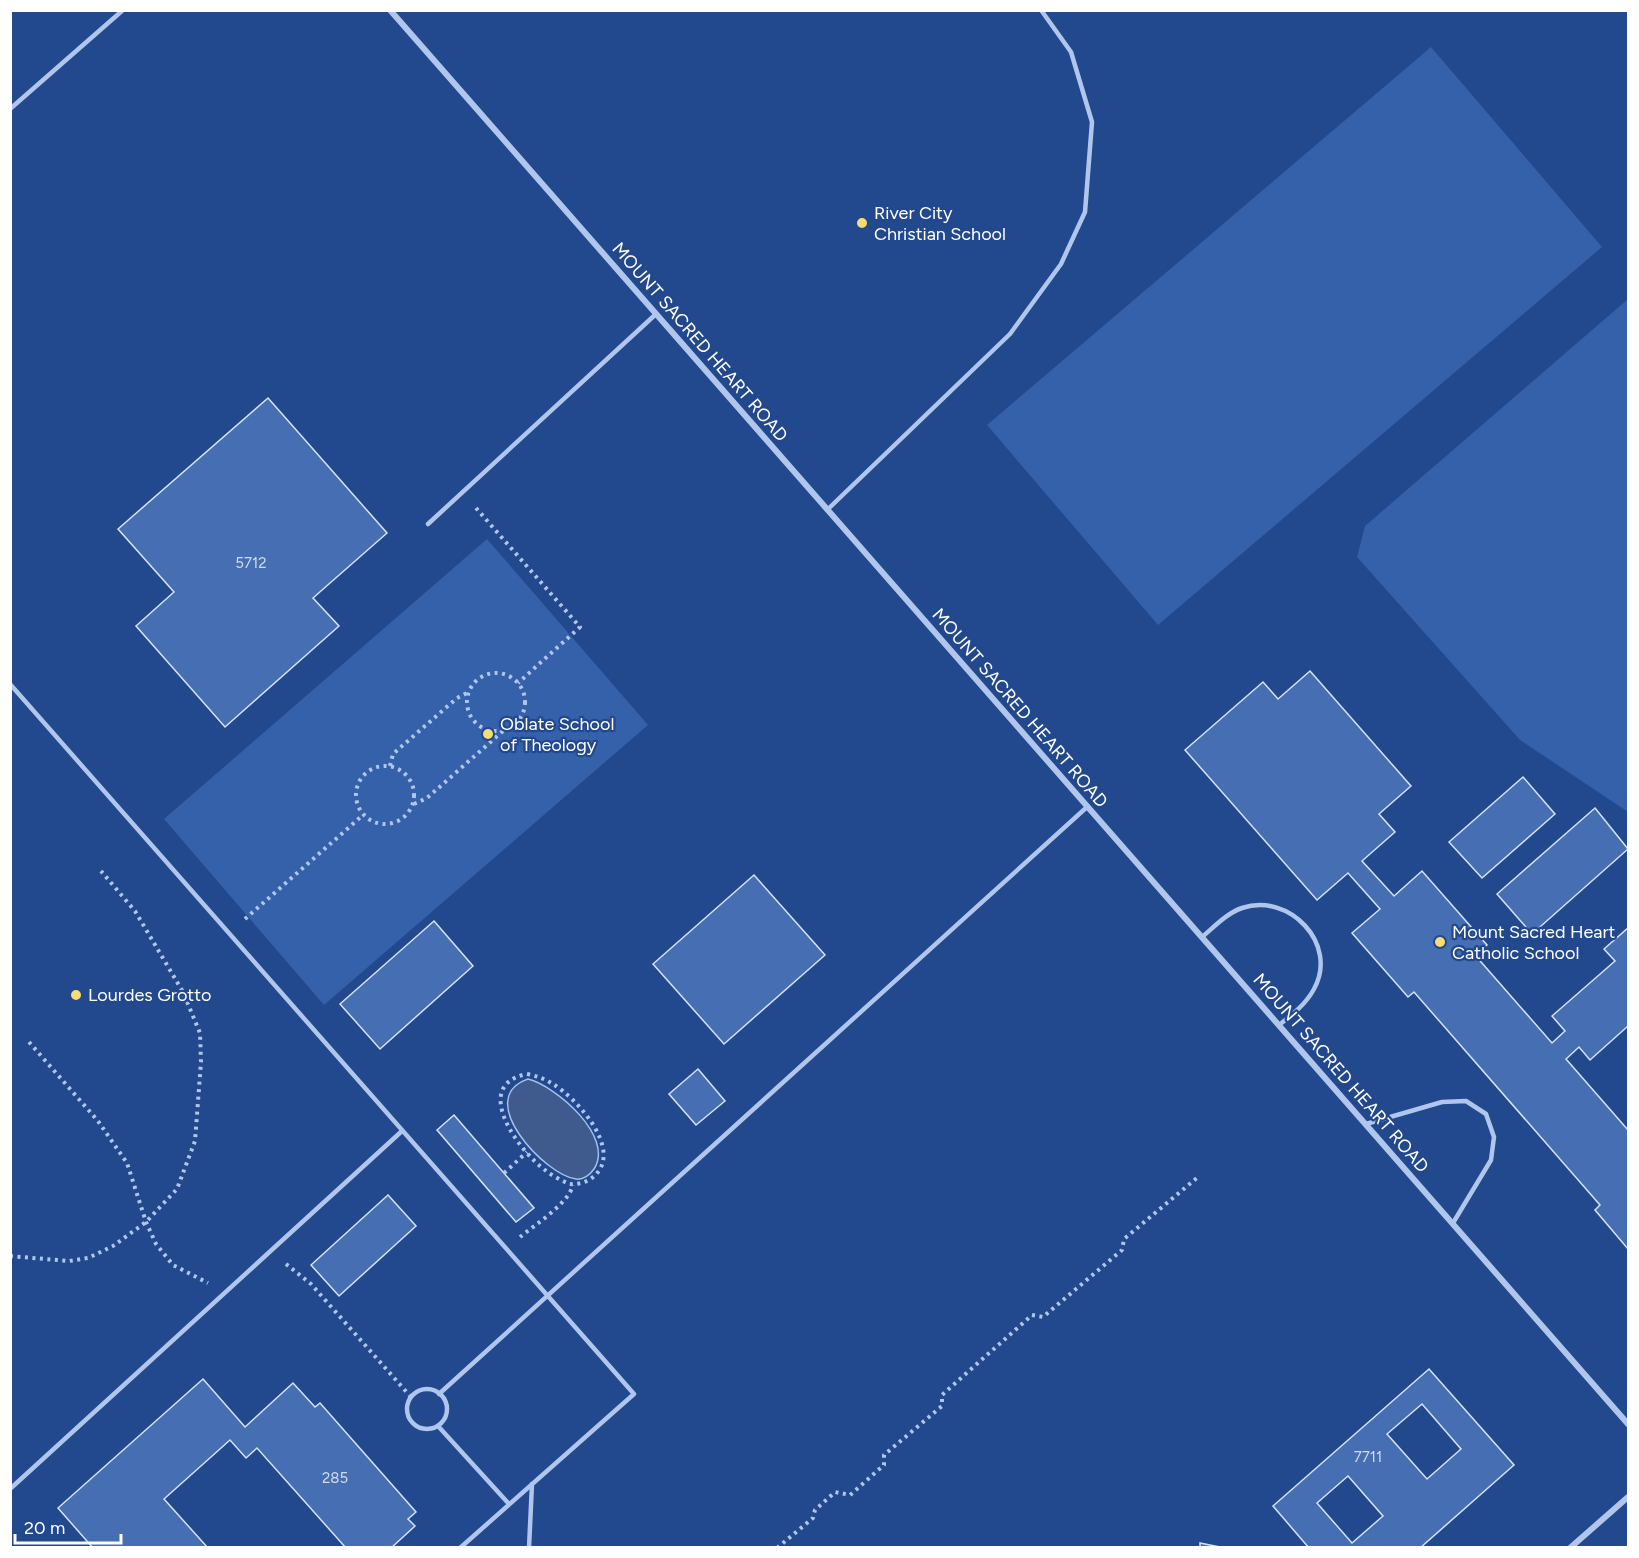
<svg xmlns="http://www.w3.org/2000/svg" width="1639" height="1558" font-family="Figtree,sans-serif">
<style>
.green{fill:#3560aa}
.water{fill:#3f5a8c;stroke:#a4c0ed;stroke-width:1.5}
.building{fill:#466eb2;stroke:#d5e2f9;stroke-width:1.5;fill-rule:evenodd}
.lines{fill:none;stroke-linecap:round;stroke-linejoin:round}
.path{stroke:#b0c6ec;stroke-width:4;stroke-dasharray:3 4.5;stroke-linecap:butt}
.service{stroke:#b0c6ec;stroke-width:4.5}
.minor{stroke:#b0c6ec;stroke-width:6}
.poi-dot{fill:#f8dc72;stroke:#22488d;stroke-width:2}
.labels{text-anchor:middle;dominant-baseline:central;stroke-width:4.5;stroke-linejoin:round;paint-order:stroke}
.number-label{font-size:15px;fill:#d1dbec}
.poi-label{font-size:18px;fill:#fff;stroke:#22488d;text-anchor:start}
.street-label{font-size:18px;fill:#fff;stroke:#22488d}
</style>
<rect width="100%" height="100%" fill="#22488d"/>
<g class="green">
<polygon points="1431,47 1602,247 1158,625 987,425"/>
<polygon points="1628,299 1628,812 1520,740 1357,557 1365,526"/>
<polygon points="487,539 648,725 324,1005 164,819"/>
</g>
<path class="water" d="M528,1079C556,1086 615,1137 594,1169C590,1175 583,1180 576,1179C546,1176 472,1098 528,1079Z"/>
<g class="building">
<polygon points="268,398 387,533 313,598 339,626 225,727 136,626 174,592 118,529"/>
<polygon points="1310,671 1411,786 1379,814 1395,832 1362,861 1394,896 1422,871 1487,945 1475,955 1552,1043 1565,1031 1552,1016 1615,961 1604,949 1628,928 1628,1026 1590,1060 1579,1047 1566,1059 1628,1130 1628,1249 1595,1210 1600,1205 1414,992 1408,997 1352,933 1380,909 1348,873 1317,900 1185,750 1263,682 1278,699"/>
<polygon points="1523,777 1555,814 1482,878 1449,842"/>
<polygon points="1595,808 1628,849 1532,934 1497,894"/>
<polygon points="754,875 825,955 724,1044 653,964"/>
<polygon points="434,921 473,966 380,1049 340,1004"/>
<polygon points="698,1069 725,1101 696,1125 669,1094"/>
<polygon points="454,1115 534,1208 516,1222 437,1130"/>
<polygon points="388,1195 416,1226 339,1296 311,1265"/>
<path d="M1429,1369L1514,1465L1420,1548H1309L1273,1506ZM1422,1404L1461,1449L1427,1479L1387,1434ZM1348,1476L1383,1516L1352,1543L1317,1503Z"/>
<polygon points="203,1379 245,1427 293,1383 315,1407 320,1403 416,1512 408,1519 415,1526 391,1548 346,1548 257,1448 246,1458 230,1440 164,1499 208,1548 93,1548 58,1508"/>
<polygon points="1200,1543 1225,1548 1200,1548"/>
</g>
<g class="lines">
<g class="path">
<polyline points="476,508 580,627 518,683"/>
<circle cx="496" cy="702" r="29"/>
<circle cx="385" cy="795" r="29"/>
<polyline points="390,766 393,754 457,698 467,693"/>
<polyline points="414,804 427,798 503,731"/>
<polyline points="245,919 363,815"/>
<polyline points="29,1042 98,1121 127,1163 146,1222 156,1244 173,1265 208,1283"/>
<path d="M527,1074C537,1076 545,1079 553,1084C576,1098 619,1145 598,1172C591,1181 580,1185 569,1184C561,1180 552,1176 545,1170C519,1151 470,1085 527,1074Z"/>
<polyline points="504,1173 527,1152"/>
<path d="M520,1237C536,1224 568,1204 573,1185"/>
<polyline points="10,1256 69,1261 88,1258 113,1246 146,1222 177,1189 195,1141 201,1062 200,1033 183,992 135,911 101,871"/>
<polyline points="286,1264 311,1284 411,1397"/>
<polyline points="777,1548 813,1518 815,1510 835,1492 850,1495 884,1465 884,1455 942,1406 942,1395 1032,1315 1043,1317 1122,1250 1124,1239 1198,1177"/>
</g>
<g class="service">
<polyline points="10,109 123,10"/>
<polyline points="827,510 1010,334 1061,264 1085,212 1092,122 1071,52 1041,10"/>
<polyline points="428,524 656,314"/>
<polyline points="10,684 634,1394 460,1548"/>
<path d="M1202,937C1214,927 1227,913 1242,908C1289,892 1339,944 1314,989C1306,1004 1292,1015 1279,1025"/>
<polyline points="1366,1124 1442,1102 1466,1101 1486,1114 1494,1137 1491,1160 1453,1223"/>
<circle cx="427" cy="1409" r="20"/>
<polyline points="439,1394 1087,807"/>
<polyline points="438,1426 509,1504"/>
<polyline points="10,1489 402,1131"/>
<polyline points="529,1548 532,1484"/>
</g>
<g class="minor">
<polyline points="390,10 1628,1424"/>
<polyline points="1570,1548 1628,1497"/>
</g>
</g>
<g class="poi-dot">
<circle cx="862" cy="223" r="6"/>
<circle cx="488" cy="734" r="6"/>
<circle cx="1440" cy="942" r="6"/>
<circle cx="76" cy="995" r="6"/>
</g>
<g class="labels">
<g class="number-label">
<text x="251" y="563">5712</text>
<text x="1368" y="1457">7711</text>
<text x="335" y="1478">285</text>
</g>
<g class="poi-label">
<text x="874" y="213">River City<tspan x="874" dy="21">Christian School</tspan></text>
<text x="500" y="724">Oblate School<tspan x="500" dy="21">of Theology</tspan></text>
<text x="1452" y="932">Mount Sacred Heart<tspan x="1452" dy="21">Catholic School</tspan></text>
<text x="88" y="995">Lourdes Grotto</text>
</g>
<g class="street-label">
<text transform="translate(700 342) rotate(49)">MOUNT SACRED HEART ROAD</text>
<text transform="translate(1020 708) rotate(49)">MOUNT SACRED HEART ROAD</text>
<text transform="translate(1341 1073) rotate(49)">MOUNT SACRED HEART ROAD</text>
</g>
</g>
<rect width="1639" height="1558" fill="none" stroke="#ffffff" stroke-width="24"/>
<path d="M15 1534v9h106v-9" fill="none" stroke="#ffffff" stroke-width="3"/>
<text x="24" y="1534" font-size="18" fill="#ffffff" stroke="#22488d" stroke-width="4.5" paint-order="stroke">20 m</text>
</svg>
